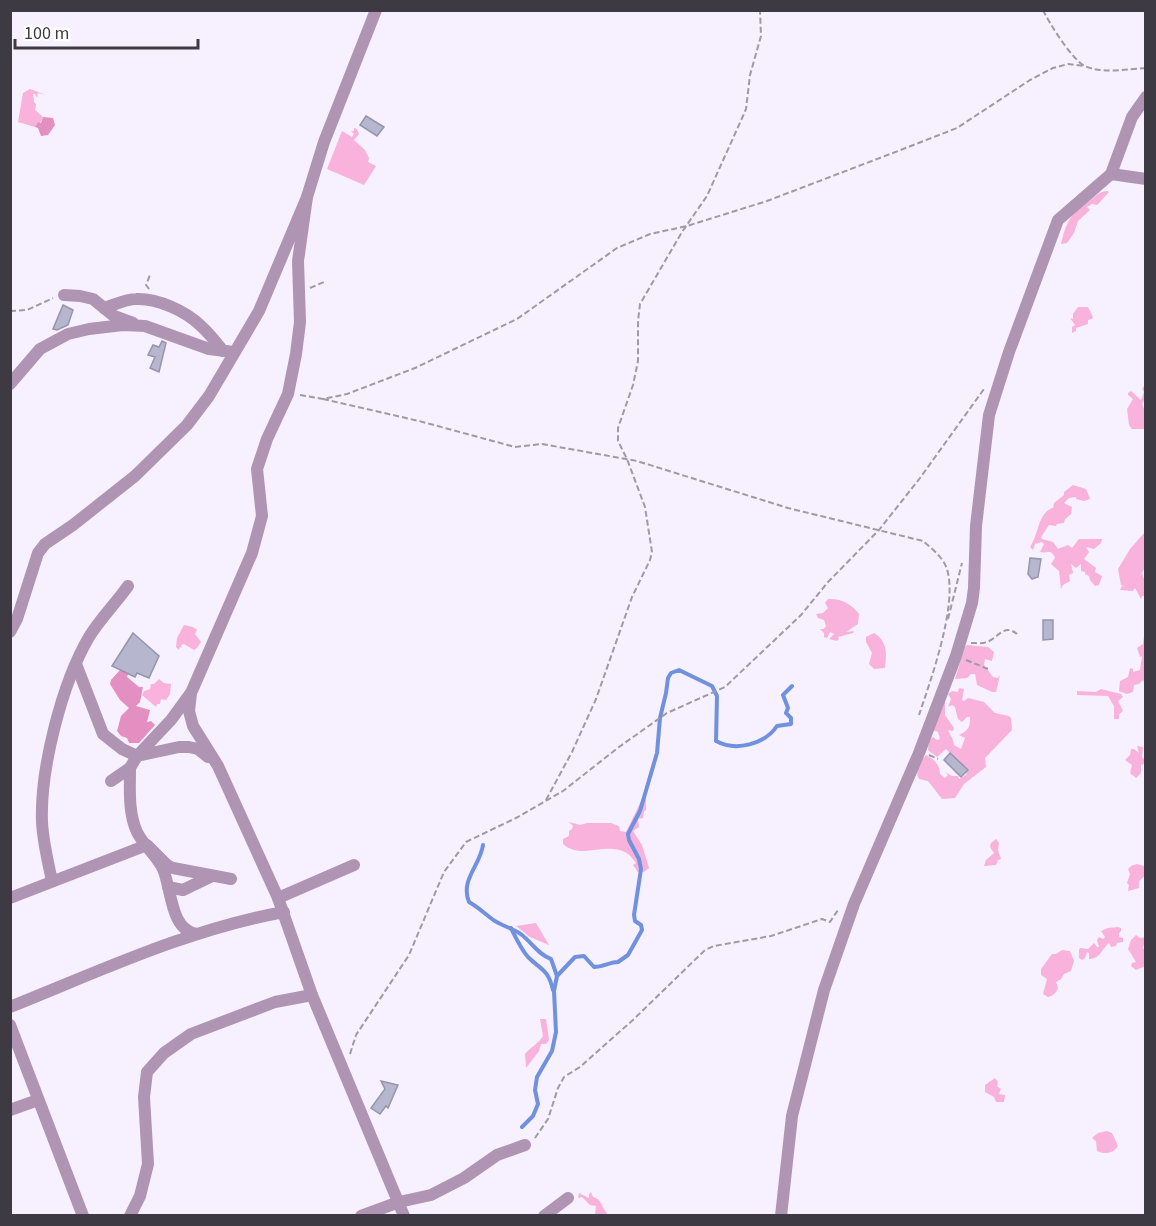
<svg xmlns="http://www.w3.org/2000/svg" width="1156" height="1226" font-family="'Source Sans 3',sans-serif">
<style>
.green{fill:#f8b2db}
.forest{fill:#e38fc2}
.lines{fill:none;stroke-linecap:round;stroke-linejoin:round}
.stream{stroke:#7091de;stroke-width:4}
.building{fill:#b6b6ce;stroke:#9595ac;stroke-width:1.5}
.path{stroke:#9f9aa6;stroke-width:2;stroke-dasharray:6 3;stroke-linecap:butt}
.minor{stroke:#b094b3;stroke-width:12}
</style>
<rect width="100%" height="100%" fill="#f6f0ff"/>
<g class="green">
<polygon points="30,89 46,95 38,93 37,98 35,94 33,94 34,102 36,104 35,110 43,117 40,123 38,122 35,127 18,122 23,93"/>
<polygon points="354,128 357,129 359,134 354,140 365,150 369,158 368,162 376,166 364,185 327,169 342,131 352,137 354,134 351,131 354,131"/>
<path d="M1107,191L1109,192L1097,205L1092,204L1087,207L1090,210L1078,221L1074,233L1067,243L1061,244C1066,224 1069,215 1086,203C1094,198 1097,192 1107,191Z"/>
<polygon points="1078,307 1088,307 1093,317 1092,319 1088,320 1088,324 1076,328 1076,331 1072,333 1072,327 1075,325 1070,318 1073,319 1073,314"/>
<polygon points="1145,384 1145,399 1142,404 1145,411 1145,429 1132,429 1129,425 1127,409 1133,399 1128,395 1128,393 1131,391 1141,400 1144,392 1142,389"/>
<path d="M1073,485L1086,489L1090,499L1084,501L1076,499V497L1069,498L1064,503L1072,507L1071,514L1065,519L1064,523L1057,524L1056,526L1049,525L1041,537L1042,539L1053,542L1058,549L1068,545L1072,548L1079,539H1102L1101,543L1094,549L1086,547L1089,552L1084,559L1096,568L1095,572L1102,576L1099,585L1095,586L1090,580L1089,576L1085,574V572L1081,571V564L1076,568L1071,564L1073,573L1069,575L1070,581L1063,585L1061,589L1059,571L1051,564L1055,558C1051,548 1048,554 1040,552L1044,544L1042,542L1035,544L1033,550L1030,547C1039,534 1038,512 1053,508L1054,503L1064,495V492Z"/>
<polygon points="1145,532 1145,567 1142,573 1145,582 1145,596 1142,596 1141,599 1135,588 1133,591 1120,590 1122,586 1126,587 1121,585 1118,569 1130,549"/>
<path d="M828,599C840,598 852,604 859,614L858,624L846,632L854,631L853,633L838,637L839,639L837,641L829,639L834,634L830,632L827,638L824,637V633L820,629H824L826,626L824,620L818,618L816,614L823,613L828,608L825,603Z"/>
<polygon points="184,625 193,627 197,630 195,634 201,642 197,648 194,650 184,644 181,645 182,648 180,647 179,650 176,647 177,638"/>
<polygon points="1145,628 1145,685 1143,680 1139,684 1134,685 1133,692 1127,694 1119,691 1120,681 1128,677 1130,668 1133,669 1133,672 1140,670 1142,656 1140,657 1137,648 1143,644"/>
<path d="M874,633C887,640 887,654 885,668L874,669L869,664L872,653L866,642V637Z"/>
<polygon points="967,645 988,647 994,652 992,661 985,659 984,665 993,677 998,678 1000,675 996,692 992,692 977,685 975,674 971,674 967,678 955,679 965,647"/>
<polygon points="159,679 164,683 171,684 170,694 166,700 161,699 160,704 157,704 156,707 142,695 144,691 150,689 151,684 154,684"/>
<path d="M959,688L964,689L962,700L964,701L968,698L984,702L995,713L1009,716L1011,718L1012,730L985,758L986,767L964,784L955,798L942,799L928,781L919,779C914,769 920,762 926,755C934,759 940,765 940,774L945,778L948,775L945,772L952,776H958L959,779L966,775L967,770L946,749L937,757L928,750L929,740L933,737L937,740L940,739L938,732L933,730L945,700V715L954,728L953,731L948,730C950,735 954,740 954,745L961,749L965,738L959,735C969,730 970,727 970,717H967L962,722L958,719L955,707L952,705L948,707L951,699L948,694L952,691L958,692Z"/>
<polygon points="1101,689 1121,694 1123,697 1118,701 1123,711 1119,714 1119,719 1114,719 1114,706 1108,696 1077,695 1077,691 1096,692"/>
<polygon points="1137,746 1143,747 1142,757 1145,760 1144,764 1141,765 1141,773 1136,778 1130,773 1132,765 1125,760 1130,755 1131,749 1134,749 1139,753"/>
<path d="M646,791V810L644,811L643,818L638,819L639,827L633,831L642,845L649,868L644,872H638L633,865L636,863C633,859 629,854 625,852C605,842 581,860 563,844V839L569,836V831L572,829L573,826L569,822L580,825L587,823H611L619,826L620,831L626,832Z"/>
<polygon points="996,839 999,843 998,850 1001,859 998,860 996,865 984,866 986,860 994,853 990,847 991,843"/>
<polygon points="1137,864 1144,866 1145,876 1139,881 1139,888 1128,891 1129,885 1127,883 1130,874 1128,869 1131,866"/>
<polygon points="536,923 549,945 530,937 516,926"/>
<path d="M1118,927L1121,928V931L1119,933V937L1123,938V942L1117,943L1116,946L1111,947L1109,943C1101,950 1100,959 1089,959V953L1087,952L1085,958L1082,960L1079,958V950L1080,948L1088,949L1094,943L1097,947H1099L1097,940L1099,937L1103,939L1105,937L1101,931L1108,928Z"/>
<polygon points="1136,935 1140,938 1146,937 1143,948 1145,951 1145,966 1136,970 1131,966 1132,963 1136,962 1128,949 1131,940"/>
<path d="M1062,950L1070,951L1074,961L1071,971L1064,974L1061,979L1056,982L1058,988C1056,993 1053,996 1048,997L1043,994L1047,979L1041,975V969L1052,954H1056Z"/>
<path d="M540,1019H546L549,1040L546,1044H541L539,1051L526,1068L525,1054C531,1047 538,1044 543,1036Z"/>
<polygon points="995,1078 998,1082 997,1086 1001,1089 999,1094 1005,1095 1004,1102 996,1102 994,1097 985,1092 985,1085"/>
<path d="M1107,1131L1112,1133L1118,1146C1114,1153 1105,1155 1097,1151L1096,1141L1092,1138L1098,1133Z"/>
<path d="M591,1192L593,1197C602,1199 601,1207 607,1213L606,1215H595L596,1206L590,1205L582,1197L578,1198L579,1193L589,1198V1194Z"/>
</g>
<g class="forest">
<polygon points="43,117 53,118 55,125 48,135 41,136 38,128 35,127 38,122 41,123"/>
<polygon points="120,670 128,674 127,677 139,687 143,687 140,702 136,706 150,710 147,722 151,721 155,725 139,743 129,743 127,738 121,736 117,731 121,716 129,708 120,700 110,684 111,680"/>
</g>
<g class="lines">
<g class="stream">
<path d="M483,845C480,866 460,880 469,902C478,907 484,913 492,919C501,926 513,928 522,935C532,943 539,955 551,959L557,976L554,991L556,1032L552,1051L537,1077L535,1090L538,1104L533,1116L522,1127"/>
<path d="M511,928C516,938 521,949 528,957C541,970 548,969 553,990"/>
<path d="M557,976L575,957L584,956L594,967C603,967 610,962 618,962L628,955L642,930L641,925L635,921L634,915L641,869L639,859L629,840L628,834L640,811L657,753L660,718L666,693L668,678L671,673L679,670L712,686L717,696L716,741C736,752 765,744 777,726L791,724V718L786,713L788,708L783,695L792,686"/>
</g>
</g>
<g class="building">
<polygon points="366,116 384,127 377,136 360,125"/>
<polygon points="63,305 73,310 68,325 57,330 53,329"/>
<polygon points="162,341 166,343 159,372 150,368 155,357 148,355 153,345 159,347"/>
<polygon points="1030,558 1041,559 1038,577 1032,579 1028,574"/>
<polygon points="1043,620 1053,620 1053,639 1043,640"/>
<polygon points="133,633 159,656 149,678 137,673 135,677 112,666"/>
<polygon points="950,753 968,770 961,777 944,760"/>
<polygon points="381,1081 398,1085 388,1108 386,1106 380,1114 371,1108 385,1089"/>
</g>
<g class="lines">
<g class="path">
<path d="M1043,10C1049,23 1073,61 1085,66C1101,74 1128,69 1146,68"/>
<polyline points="310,288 324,282"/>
<polyline points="149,289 146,285 150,275"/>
<polyline points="10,311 27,310 53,298"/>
<polyline points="300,395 323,399 347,394 415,368 517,319 617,248 650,234 687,226 767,201 898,151 957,128 1030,80 1053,68 1068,64 1084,66"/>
<path d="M323,399L419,421L515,447L542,444L637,461L788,508L923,541C932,549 943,557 947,569C958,605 931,679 919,715"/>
<polyline points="948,619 962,563"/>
<path d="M971,643C976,643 982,644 987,642C998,638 1004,623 1017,634"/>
<polyline points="966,660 988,669"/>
<polyline points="929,755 938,759"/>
<polyline points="546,800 572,752 596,699 632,597 650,560 652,552 645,507 627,459 618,441 618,428 633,385 638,361 638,321 640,304 682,232 707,196 743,116 746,109 750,75 761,36 760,10"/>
<polyline points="350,1054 356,1035 409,955 444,872 466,842 518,817 563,791 619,747 667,713 725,687 801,615 828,582 879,530 920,478 984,389"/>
<polyline points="535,1138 548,1119 558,1088 564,1077 580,1067 634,1019 705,950 714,946 771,936 822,919 830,922 838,910"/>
</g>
<g class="minor">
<polyline points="1111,174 1146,179"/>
<polyline points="307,197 298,261 300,322 296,354 288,394 267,439 257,469 262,516 252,553 191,693 189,711 193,726 218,766 278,898 312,995 404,1216"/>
<polyline points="64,295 80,296 93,299 114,316 133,323"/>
<path d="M104,308C114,305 126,299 136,299C157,298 186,311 201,326C209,333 216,342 223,351"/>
<polyline points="10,384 40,349 68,334 89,329 123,325 145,326 209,349 234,352"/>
<polyline points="10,632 17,619 38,553 45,544 73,525 135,476 187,425 209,396 259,311 307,197 324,142 376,10"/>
<polyline points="76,664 103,734 122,749 137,756 179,747 189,747 198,749 208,757"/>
<path d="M130,768C130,788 128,813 137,832C143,845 157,856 163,869C172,890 170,930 197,934"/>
<polyline points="111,781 130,768 137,756 171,720 190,694"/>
<path d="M52,881C48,862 43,842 42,822C40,769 62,683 89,637C100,619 116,603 128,586"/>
<polyline points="168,887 183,890 212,876"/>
<polyline points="10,898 147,845 167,865 173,868 231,879"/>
<polyline points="278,898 354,865"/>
<path d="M10,1007C100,971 189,929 284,912"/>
<polyline points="10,1025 83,1216"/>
<polyline points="10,1110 38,1100"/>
<polyline points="130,1216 140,1196 148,1164 144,1097 147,1072 164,1053 191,1034 275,1002 312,995"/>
<polyline points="361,1216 399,1202 431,1195 464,1178 497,1155 525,1145"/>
<polyline points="544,1216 568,1198"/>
<polyline points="781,1216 792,1116 824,990 854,904 919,753 956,656 972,603 974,588 976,526 989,415 1009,352 1058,220 1111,174 1132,117 1146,97"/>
</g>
</g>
<rect width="1156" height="1226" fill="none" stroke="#3e3a43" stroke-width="24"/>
<path d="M15 39v9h183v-9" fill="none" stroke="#3e3a43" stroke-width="3"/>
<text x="24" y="39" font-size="18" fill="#3e3a43" stroke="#ffffff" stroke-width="4.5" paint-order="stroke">100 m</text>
</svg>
